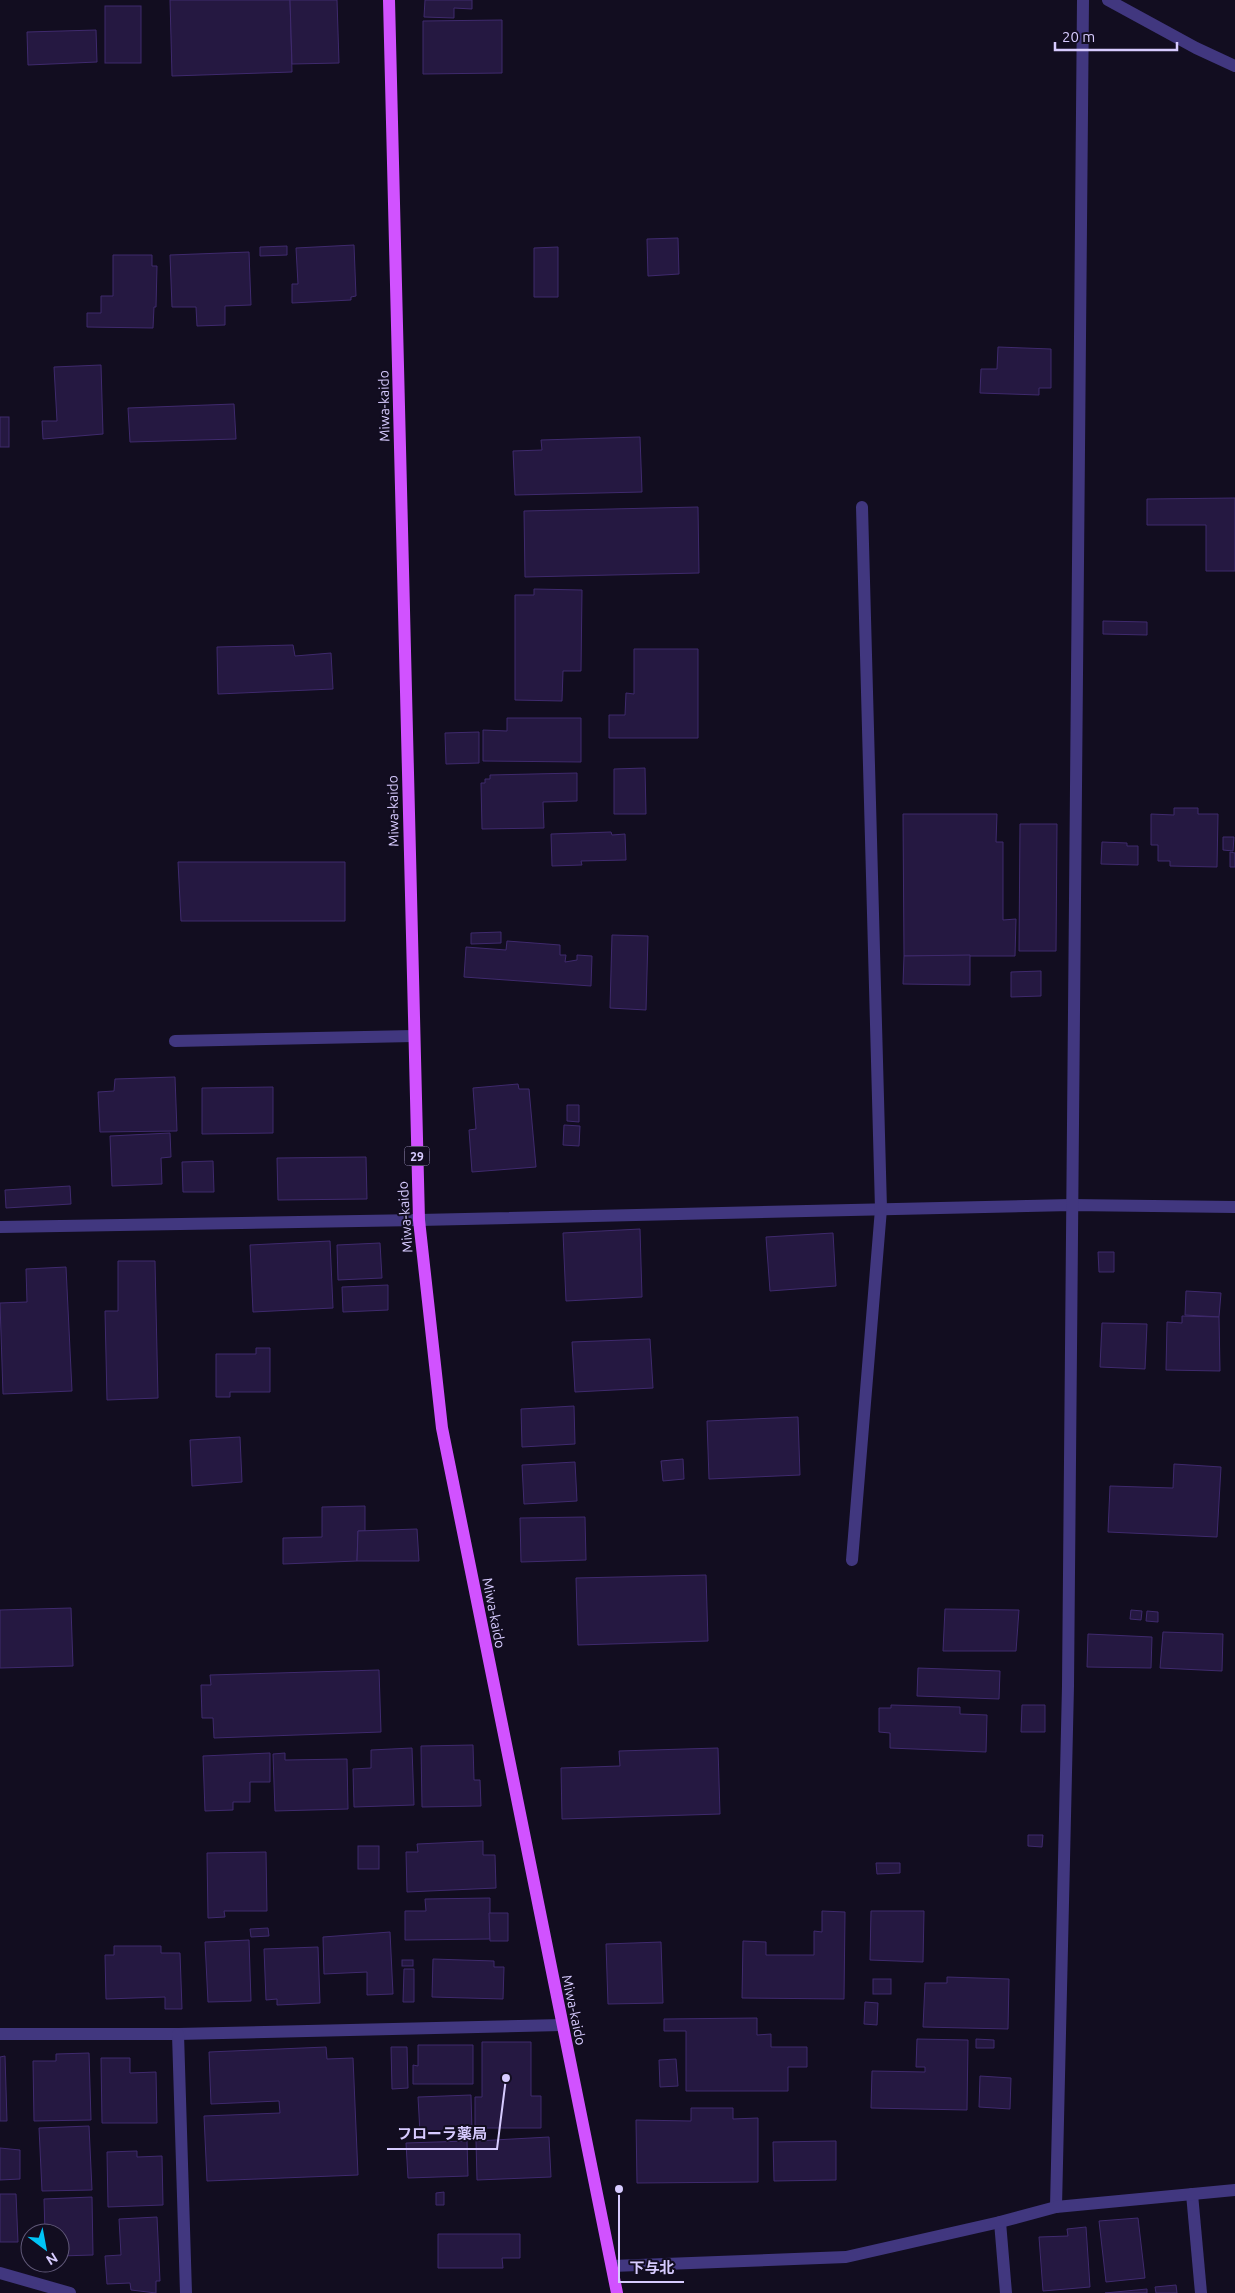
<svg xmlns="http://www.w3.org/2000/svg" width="1235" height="2293" font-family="Ubuntu,'Noto Sans JP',sans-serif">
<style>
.building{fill:#251841;stroke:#3f2a6d}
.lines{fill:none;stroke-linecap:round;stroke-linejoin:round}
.minor{stroke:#41377f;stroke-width:12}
.tertiary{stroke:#41377f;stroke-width:12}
.primary{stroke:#d152ff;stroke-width:12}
.labels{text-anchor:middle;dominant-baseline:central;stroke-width:4;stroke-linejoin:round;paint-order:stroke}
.shield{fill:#120d20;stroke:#9c92bc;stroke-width:1}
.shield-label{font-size:12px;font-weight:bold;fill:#d7cbff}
.street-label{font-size:14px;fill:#d7cbff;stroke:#120d20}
.leader{fill:none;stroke:#d7cbff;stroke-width:2}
.callout-dot{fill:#d7cbff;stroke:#120d20;stroke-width:2}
.callout-label{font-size:15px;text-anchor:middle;font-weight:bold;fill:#d7cbff;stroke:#120d20;stroke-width:4;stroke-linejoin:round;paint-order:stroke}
</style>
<rect width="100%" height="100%" fill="#120d20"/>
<g class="building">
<polygon points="170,0 290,0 292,72 172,76"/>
<polygon points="290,0 337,0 339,63 292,64"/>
<polygon points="425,0 472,0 472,9 454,8 454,18 424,17"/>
<rect x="105" y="6" width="36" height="57"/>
<polygon points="502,20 502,73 423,74 423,21"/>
<polygon points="96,30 97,62 28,65 27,32"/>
<polygon points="678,238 679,274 648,276 647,239"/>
<polygon points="354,245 356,296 351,297 351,300 292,303 292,284 298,284 296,248"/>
<polygon points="287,246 287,255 260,256 260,247"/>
<polygon points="558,247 558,297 534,297 534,248"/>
<polygon points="249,252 251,305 225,306 225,325 197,326 196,307 172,307 170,255"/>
<polygon points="113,255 152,255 152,266 157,266 156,307 154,307 153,328 87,327 87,313 101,313 101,296 113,296"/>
<polygon points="998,347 1051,349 1051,388 1039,388 1039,395 980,393 981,369 997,369"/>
<polygon points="101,365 103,434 43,439 42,421 57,421 54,367"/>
<polygon points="234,404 236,439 130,442 128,408"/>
<rect x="0" y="417" width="9" height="30"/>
<polygon points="640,437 642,492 515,495 513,451 542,450 541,440"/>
<polygon points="1235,498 1235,571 1206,571 1206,525 1147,525 1147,499"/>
<polygon points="698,507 699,573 525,577 524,511"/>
<polygon points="534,589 582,590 581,671 563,671 562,701 515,700 515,595 534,595"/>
<polygon points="1103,621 1147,622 1147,635 1103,634"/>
<polygon points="293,645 295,656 331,653 333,689 218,694 217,647"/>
<polygon points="634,649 698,649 698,738 609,738 609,715 625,715 626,693 634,694"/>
<polygon points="507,718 581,718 581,762 483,761 483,730 507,731"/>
<polygon points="479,732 479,763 446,764 445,733"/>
<polygon points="645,768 646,814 614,814 614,769"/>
<polygon points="577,773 577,801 543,802 544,828 482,829 481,783 485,783 485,779 490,779 490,775"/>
<polygon points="1174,808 1198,808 1198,814 1218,814 1217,867 1170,866 1170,861 1158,861 1158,845 1151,845 1151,814 1174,815"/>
<polygon points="903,814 997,814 996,842 1003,842 1003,920 1016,919 1015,956 904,956"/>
<polygon points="1020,824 1057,824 1056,951 1019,951"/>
<polygon points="611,832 612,835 625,834 626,860 581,861 582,865 552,866 551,834"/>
<polygon points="1223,837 1234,837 1233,851 1223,850"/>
<polygon points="1102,842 1127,843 1127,846 1138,846 1138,865 1101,864"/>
<polygon points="1230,852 1235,853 1235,867 1230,867"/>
<polygon points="178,862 345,862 345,921 181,921"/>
<polygon points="501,932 501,943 471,944 471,933"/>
<polygon points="612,935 648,936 646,1010 610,1008"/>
<polygon points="507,941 560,945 560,955 566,955 565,962 577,960 577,955 592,956 591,986 464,977 466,947 506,950"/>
<polygon points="970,955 970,985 903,984 904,956"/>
<polygon points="1041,971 1041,996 1011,997 1011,972"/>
<polygon points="175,1077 177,1131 100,1132 98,1092 114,1091 115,1079"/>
<polygon points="518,1084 519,1089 529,1089 536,1167 472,1172 469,1130 476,1129 473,1088"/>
<polygon points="273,1087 273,1133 202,1134 202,1088"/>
<polygon points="567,1105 579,1105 579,1122 567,1121"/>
<polygon points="564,1125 580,1126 579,1146 563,1145"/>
<polygon points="170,1133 171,1157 161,1158 162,1184 112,1186 110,1136"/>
<polygon points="366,1157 367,1199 278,1200 277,1158"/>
<polygon points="213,1161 214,1192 183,1192 182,1162"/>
<polygon points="70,1186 71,1204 6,1208 5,1190"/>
<polygon points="640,1229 642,1297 566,1301 563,1233"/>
<polygon points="833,1233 836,1286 770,1291 766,1237"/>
<polygon points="330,1241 333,1308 253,1312 250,1245"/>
<polygon points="380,1243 382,1278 338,1280 337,1245"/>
<polygon points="1098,1252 1114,1252 1114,1272 1099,1272"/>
<polygon points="118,1261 155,1261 158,1398 107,1400 105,1311 118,1311"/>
<polygon points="66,1267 72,1391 3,1394 0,1303 27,1302 26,1269"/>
<polygon points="388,1285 388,1310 343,1312 342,1287"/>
<polygon points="1186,1291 1221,1293 1219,1317 1185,1315"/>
<polygon points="1182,1316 1219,1317 1220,1371 1166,1370 1167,1322 1182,1323"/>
<polygon points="1102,1323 1147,1324 1145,1369 1100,1367"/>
<polygon points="650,1339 653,1388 575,1392 572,1342"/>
<polygon points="256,1348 270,1348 270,1392 230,1392 230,1397 216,1397 216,1354 256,1354"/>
<polygon points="574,1406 575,1444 522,1447 521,1409"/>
<polygon points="798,1417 800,1475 709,1479 707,1421"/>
<polygon points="240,1437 242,1482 192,1486 190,1440"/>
<polygon points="683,1459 684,1479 663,1481 661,1461"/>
<polygon points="575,1462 577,1501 524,1504 522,1465"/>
<polygon points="1174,1464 1221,1467 1217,1537 1108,1532 1110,1486 1173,1488"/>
<polygon points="365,1506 365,1531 358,1531 357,1561 283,1564 283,1538 322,1537 322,1507"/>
<polygon points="585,1517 586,1560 521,1562 520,1518"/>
<polygon points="417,1529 419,1561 357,1561 358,1531"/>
<polygon points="706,1575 708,1641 578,1645 576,1578"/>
<polygon points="71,1608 73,1666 0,1668 0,1610"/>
<polygon points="945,1609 1019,1610 1016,1651 943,1651"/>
<polygon points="1131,1610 1142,1611 1141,1620 1130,1619"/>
<polygon points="1147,1611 1158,1612 1158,1622 1146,1621"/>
<polygon points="1163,1632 1223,1634 1222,1671 1160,1668"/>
<polygon points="1088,1634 1152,1637 1151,1668 1087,1667"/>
<polygon points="918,1668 1000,1671 999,1699 917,1696"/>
<polygon points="379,1670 381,1732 214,1738 213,1718 202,1718 201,1685 211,1685 210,1675"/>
<polygon points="891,1705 960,1707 960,1714 987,1715 986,1752 890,1748 890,1733 879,1732 879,1708 891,1708"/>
<polygon points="1022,1705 1045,1705 1045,1732 1021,1732"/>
<polygon points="473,1745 474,1780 480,1780 481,1806 422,1807 421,1746"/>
<polygon points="412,1748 414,1805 354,1807 353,1769 371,1768 371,1750"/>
<polygon points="718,1748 720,1814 562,1819 561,1768 620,1766 619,1751"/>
<polygon points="270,1753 270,1782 250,1782 250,1802 233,1802 233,1810 205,1811 203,1756"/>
<polygon points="285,1753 285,1760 347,1759 348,1809 275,1811 273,1754"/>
<polygon points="1028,1835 1043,1835 1042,1847 1028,1846"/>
<polygon points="483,1841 483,1855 495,1855 496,1888 407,1892 406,1852 418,1852 417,1844"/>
<rect x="358" y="1846" width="21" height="23"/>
<polygon points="266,1852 267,1911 224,1911 225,1917 208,1918 207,1853"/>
<polygon points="876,1863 900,1863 900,1873 877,1874"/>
<polygon points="490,1898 490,1939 405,1940 405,1911 426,1911 425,1899"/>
<polygon points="822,1911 845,1912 844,1999 742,1998 743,1941 766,1942 766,1955 814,1955 814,1931 822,1932"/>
<polygon points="871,1911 924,1911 923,1962 870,1960"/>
<polygon points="489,1913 508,1913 508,1941 490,1941"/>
<polygon points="268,1928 269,1936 251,1937 250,1929"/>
<polygon points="390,1932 393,1994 367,1995 367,1972 324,1974 323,1937"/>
<polygon points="249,1940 251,2001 208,2002 205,1942"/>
<polygon points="661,1942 663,2003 608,2004 606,1944"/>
<polygon points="114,1946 161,1946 161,1953 180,1953 182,2009 165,2009 165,1997 106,1999 105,1955 114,1955"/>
<polygon points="318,1947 320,2003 277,2005 277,1999 266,2000 264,1949"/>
<polygon points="433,1959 494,1961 494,1967 504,1967 503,1999 432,1997"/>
<rect x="402" y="1960" width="11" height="6"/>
<polygon points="404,1969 414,1969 414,2002 403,2002"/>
<polygon points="947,1977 1009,1979 1008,2029 923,2027 925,1983 947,1983"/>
<rect x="873" y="1979" width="18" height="15"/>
<polygon points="865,2002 878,2003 877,2025 864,2024"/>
<polygon points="757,2018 757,2035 771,2034 771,2047 807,2047 807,2067 788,2067 788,2091 686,2091 686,2031 664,2031 664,2019"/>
<polygon points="917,2039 968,2040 967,2110 871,2108 872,2071 925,2072 925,2067 916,2067"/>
<polygon points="976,2039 994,2040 994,2048 976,2048"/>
<polygon points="482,2042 531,2042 531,2096 541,2096 541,2128 475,2128 475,2097 482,2097"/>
<polygon points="418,2045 473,2045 473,2084 413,2084 413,2065 418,2066"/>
<polygon points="326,2047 327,2059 353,2058 358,2175 207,2181 204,2116 280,2113 279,2101 211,2104 209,2052"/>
<polygon points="391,2047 407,2047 408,2088 392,2089"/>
<polygon points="89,2053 91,2120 34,2121 33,2061 56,2061 56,2054"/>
<polygon points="5,2056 7,2121 0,2121 0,2057"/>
<polygon points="101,2058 130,2058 130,2073 156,2072 157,2123 102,2123"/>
<polygon points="676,2059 678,2086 660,2087 659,2060"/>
<polygon points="980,2076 1011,2078 1010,2109 979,2107"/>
<polygon points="471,2095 472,2131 420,2133 418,2097"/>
<polygon points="691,2108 733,2108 733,2119 758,2118 758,2182 637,2183 636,2120 691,2121"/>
<polygon points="89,2126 92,2190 42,2191 39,2128"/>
<polygon points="549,2137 551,2177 477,2180 476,2141"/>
<polygon points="467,2141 468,2176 408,2178 406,2143"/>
<polygon points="836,2141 836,2180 774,2181 773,2142"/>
<polygon points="0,2148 20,2150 20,2179 0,2180"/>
<polygon points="137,2151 137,2157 162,2156 163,2205 108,2207 107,2152"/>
<polygon points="444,2192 444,2205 436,2205 436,2193"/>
<polygon points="0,2194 16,2194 18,2242 0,2242"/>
<polygon points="92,2197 93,2255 60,2256 60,2233 45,2233 44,2199"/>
<polygon points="157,2217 160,2281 156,2281 156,2293 131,2290 130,2283 107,2284 105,2256 121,2255 119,2219"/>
<polygon points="1138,2218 1145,2278 1106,2282 1099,2221"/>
<polygon points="1086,2227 1090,2287 1043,2291 1039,2237 1068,2236 1067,2229"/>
<polygon points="438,2234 520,2234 520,2258 502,2258 503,2268 438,2268"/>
<polygon points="1176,2285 1177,2293 1156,2293 1155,2287"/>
<polygon points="1147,2289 1147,2293 1105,2293"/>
</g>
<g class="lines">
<g class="minor">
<polyline points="175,1041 414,1036"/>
<polyline points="0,1227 419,1220 1071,1205 1235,1207"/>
<polyline points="852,1560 881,1209 862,507"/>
<polyline points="0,2034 178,2034 562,2025"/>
<polyline points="178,2034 186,2293"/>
<polyline points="1192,2194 1201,2293"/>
<polyline points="1056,2207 1068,1686 1083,0"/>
<polyline points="1000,2222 1006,2293"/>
<polyline points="612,2266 846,2257 1000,2222 1056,2207 1235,2190"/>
<polyline points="0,2273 70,2293"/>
</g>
<polyline class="tertiary" points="1108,0 1196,48 1235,66"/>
<polyline class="primary" points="389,0 419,1220 442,1428 617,2293"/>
</g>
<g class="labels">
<rect class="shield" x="404.5" y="1146.5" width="25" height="19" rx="4"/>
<g class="shield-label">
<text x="417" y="1156">29</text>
</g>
<g class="street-label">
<text transform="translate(384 406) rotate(-91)">Miwa-kaido</text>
<text transform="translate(393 811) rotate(-91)">Miwa-kaido</text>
<text transform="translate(405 1217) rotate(-94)">Miwa-kaido</text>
<text transform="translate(494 1613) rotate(79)">Miwa-kaido</text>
<text transform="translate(574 2010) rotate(78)">Miwa-kaido</text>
</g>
</g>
<path class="leader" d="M506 2078L497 2149H387M619 2189L619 2282H684"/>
<g class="callout-dot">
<circle cx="506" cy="2078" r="5"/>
<circle cx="619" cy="2189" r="5"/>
</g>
<g class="callout-label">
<text x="442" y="2139">フローラ薬局</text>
<text x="652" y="2273">下与北</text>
</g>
<g transform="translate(45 2248) rotate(148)"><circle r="24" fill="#120d20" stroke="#615979"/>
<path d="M0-4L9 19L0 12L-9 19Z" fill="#00c4f6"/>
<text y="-8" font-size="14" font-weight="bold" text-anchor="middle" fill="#d7cbff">N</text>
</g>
<path d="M1055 42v8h122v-8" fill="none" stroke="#d7cbff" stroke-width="2.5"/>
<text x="1062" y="42" font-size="15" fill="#d7cbff" stroke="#120d20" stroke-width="4" paint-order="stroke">20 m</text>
</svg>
